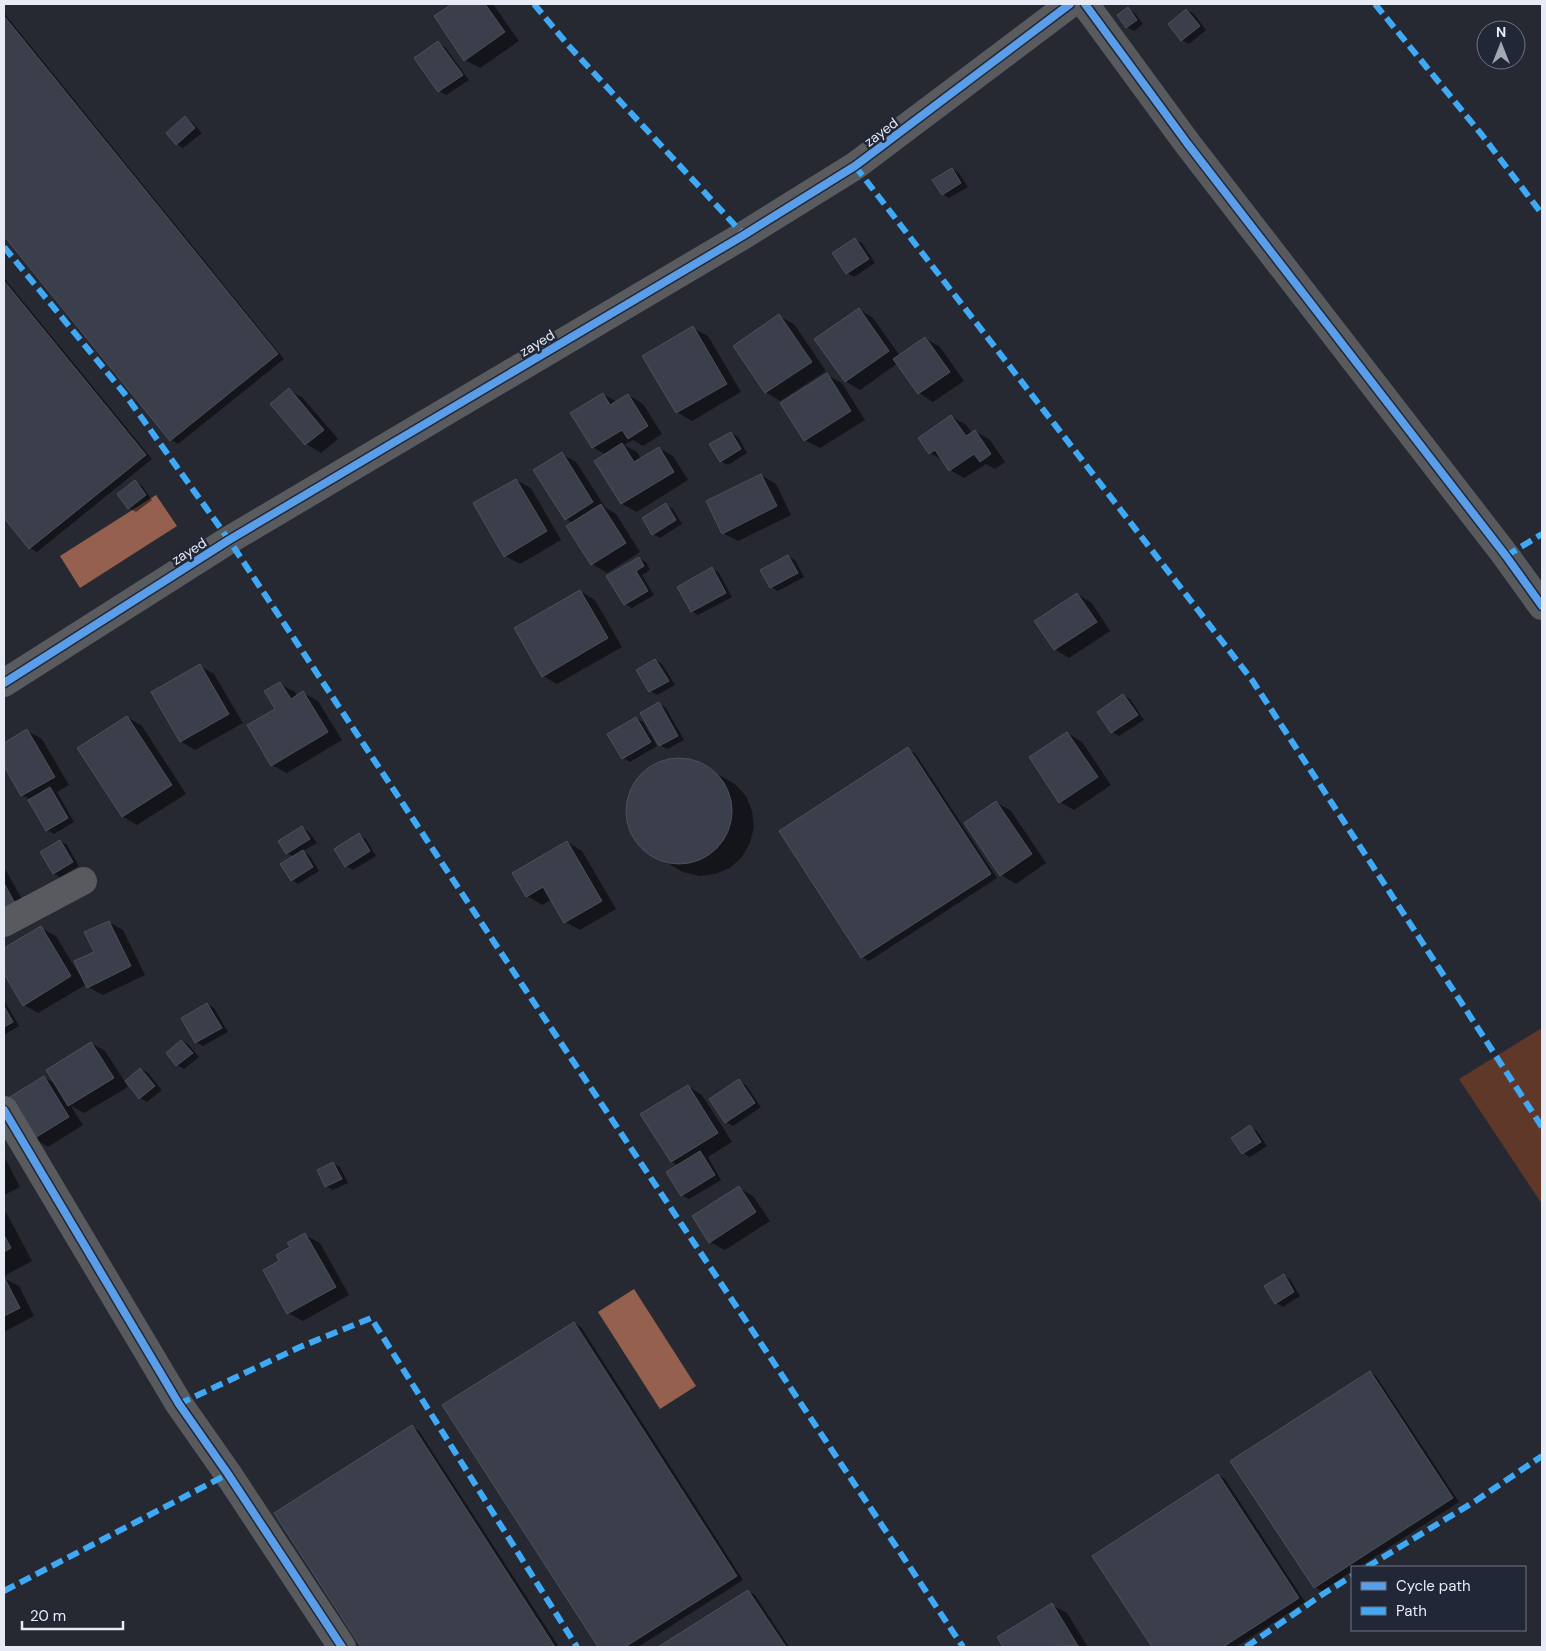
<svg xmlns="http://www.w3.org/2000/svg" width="1546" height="1651" font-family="'DM Sans',sans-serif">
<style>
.green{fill:#60382a}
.water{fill:#95604d}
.shadow{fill:#0007}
.building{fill:#3b3f4c;stroke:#4d5058}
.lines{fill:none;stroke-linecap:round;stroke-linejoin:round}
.street{stroke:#585a5e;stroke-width:28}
.secondary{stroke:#5a5b5f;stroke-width:28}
.quiet{stroke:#3fa9f5;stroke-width:6;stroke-dasharray:12 6;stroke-linecap:butt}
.cycleway-casing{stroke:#212737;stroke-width:11}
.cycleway{stroke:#5a9eea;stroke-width:8}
.labels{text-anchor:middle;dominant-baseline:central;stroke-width:5;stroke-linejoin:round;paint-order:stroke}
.street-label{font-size:14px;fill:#e7ebf6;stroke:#212737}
</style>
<rect width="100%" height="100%" fill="#262932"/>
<polygon class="green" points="1542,1028 1542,1204 1459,1079"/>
<g class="water">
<polygon points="156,495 177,526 80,588 60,556"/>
<polygon points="634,1289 696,1386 660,1409 598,1312"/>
</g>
<g class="shadow">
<polygon points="454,4 493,4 519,41 480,68 465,60 435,17"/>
<polygon points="1128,9 1135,13 1143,24 1134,31 1127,27"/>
<polygon points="1187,10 1194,14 1206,30 1189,44 1182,40"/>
<polygon points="4,13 284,359 178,444 171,440 4,235"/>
<polygon points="438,43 445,47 469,80 446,95 439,91 416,58"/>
<polygon points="185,118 192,122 202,133 183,148 177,144"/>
<polygon points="952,169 959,173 968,187 949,198 943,194"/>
<polygon points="855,239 862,243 875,263 854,277 847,273"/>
<polygon points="4,278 152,459 37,552 30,548 4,516"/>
<polygon points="859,309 873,318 900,356 925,338 940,347 964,381 933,402 919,393 898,363 860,390 845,381"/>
<polygon points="779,316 794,324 826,371 780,401 766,392"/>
<polygon points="693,328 708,336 741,392 692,421 677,412"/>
<polygon points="827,375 842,383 865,420 820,448 805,440"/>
<polygon points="289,390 303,398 338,439 321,453 306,444 272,404"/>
<polygon points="603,394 617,402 628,395 643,404 662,434 643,446 633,440 624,445 637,452 641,459 659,448 673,456 688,480 637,512 622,504 596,461 606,455 593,447"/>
<polygon points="951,416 966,425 972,433 975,431 990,440 1005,462 995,469 986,464 964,478 950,470 944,461 930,453"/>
<polygon points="731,433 738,437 747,453 728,465 721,461"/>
<polygon points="562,454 576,462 605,507 616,514 640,552 607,573 592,564 573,523 566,519"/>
<polygon points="761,475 776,484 791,515 738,541 723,533"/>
<polygon points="516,480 531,488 561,540 520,564 505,556"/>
<polygon points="135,482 142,486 152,500 136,512 129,508"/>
<polygon points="666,505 673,509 682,524 660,538 653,534"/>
<polygon points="788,556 795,560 804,577 778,591 771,587"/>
<polygon points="639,558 646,562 650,570 642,575 654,595 632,608 625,604"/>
<polygon points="712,569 719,573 732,597 698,615 691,611"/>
<polygon points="580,591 595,600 622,647 557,684 543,676"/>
<polygon points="1077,594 1092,603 1110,631 1069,658 1055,649"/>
<polygon points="655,660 662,664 675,685 657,695 650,691"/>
<polygon points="200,666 214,674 243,723 195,750 180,741"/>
<polygon points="280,684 295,692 297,696 303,693 318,701 342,740 287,773 272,765"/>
<polygon points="1123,695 1130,699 1144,720 1119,736 1112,732 1098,712"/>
<polygon points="659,704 666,708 684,740 667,749 660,745"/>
<polygon points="127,717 142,726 186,794 137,825 122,816"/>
<polygon points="636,718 643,722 657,746 630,762 623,758 609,734"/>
<polygon points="27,731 42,739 69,785 57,792 74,822 54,834 47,830 31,800 22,795 4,764 4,744"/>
<polygon points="1067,733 1082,742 1111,785 1074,810 1060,802"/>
<polygon points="908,749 915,753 997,878 869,961 862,957"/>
<polygon points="682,759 698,763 735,784 746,796 752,811 754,827 750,843 742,857 730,868 715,874 699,876 683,872 660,859 646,851 635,839 628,824 627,808 630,792 639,778 651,768 666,761"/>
<polygon points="996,802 1011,811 1046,863 1016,884 1001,875"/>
<polygon points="302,828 309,832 317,843 303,851 310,856 319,871 298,884 292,880 294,857 287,853"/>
<polygon points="359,835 366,839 376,856 353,870 346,866"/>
<polygon points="60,841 67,845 79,866 60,877 53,873"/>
<polygon points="567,842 582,851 616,909 580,930 565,922 552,899 542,905 527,896"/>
<polygon points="4,867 32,917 4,933"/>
<polygon points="109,922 123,930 145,975 103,995 88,987 87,984 38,1013 24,1005 4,971 4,950 41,928 56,936 85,984 87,983 95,953"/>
<polygon points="4,1000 19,1026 4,1035"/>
<polygon points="207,1004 214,1008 228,1032 203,1046 196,1042 183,1018"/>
<polygon points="182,1041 189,1045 199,1057 184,1069 177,1065 167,1054"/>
<polygon points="91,1043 105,1051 125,1082 141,1069 148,1073 162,1090 147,1102 140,1098 126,1081 125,1082 128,1087 84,1113 71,1106 83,1125 48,1147 34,1138 44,1077 56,1084"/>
<polygon points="739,1081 746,1085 761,1107 733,1126 726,1122"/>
<polygon points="688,1086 702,1095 732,1142 708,1157 721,1180 689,1199 682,1195 679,1166 672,1162"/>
<polygon points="1250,1127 1257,1131 1267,1146 1250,1157 1243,1153"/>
<polygon points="4,1156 20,1187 4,1195"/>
<polygon points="333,1163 340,1167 348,1183 333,1190 326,1186"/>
<polygon points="739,1188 753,1196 770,1221 725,1250 710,1242"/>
<polygon points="4,1212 7,1214 32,1261 4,1276"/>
<polygon points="305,1235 320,1243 349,1295 303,1321 288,1313 281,1262 291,1248"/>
<polygon points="1284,1275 1290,1279 1300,1296 1283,1307 1276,1303"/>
<polygon points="4,1278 19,1286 34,1316 4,1332"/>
<polygon points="574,1323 581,1327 743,1580 638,1647 600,1647 444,1406"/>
<polygon points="1370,1372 1376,1376 1459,1502 1359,1567 1352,1567 1352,1571 1322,1591 1315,1587"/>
<polygon points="412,1427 419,1431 559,1647 362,1647 276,1513"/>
<polygon points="1218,1475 1225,1479 1305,1602 1236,1647 1153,1647 1094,1556"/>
<polygon points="748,1591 755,1595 789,1647 661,1647"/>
<polygon points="1052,1605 1067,1613 1088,1647 1005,1647 999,1638"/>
</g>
<g class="building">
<polygon points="452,4 485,4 505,32 464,61 434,16"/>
<polygon points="1128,7 1137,20 1126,28 1117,15"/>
<polygon points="1186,9 1200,26 1181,41 1168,24"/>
<polygon points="4,16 278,354 170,441 4,236"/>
<polygon points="438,41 463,75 438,92 414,58"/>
<polygon points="185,116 195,128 176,145 166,133"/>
<polygon points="952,168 961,183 942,195 932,180"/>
<polygon points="855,238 869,259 846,274 832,253"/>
<polygon points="4,281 146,455 29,549 4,518"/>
<polygon points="859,308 889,351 845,382 814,339"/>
<polygon points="779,314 812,362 765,393 733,346"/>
<polygon points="693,326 727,384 676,413 642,356"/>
<polygon points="925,337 950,372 918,394 893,359"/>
<polygon points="827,373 851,411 804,441 780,403"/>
<polygon points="289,388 324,430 305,445 270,404"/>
<polygon points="603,393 610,405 628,394 648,426 628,439 622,430 592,448 570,413"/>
<polygon points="951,415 966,436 975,430 991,454 980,462 974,454 949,471 935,450 929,454 918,438"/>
<polygon points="731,432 741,449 720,462 709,444"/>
<polygon points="622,443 634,462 659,447 674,472 621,504 594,461"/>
<polygon points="562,452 593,502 565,520 533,470"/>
<polygon points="761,474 777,506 722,534 706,501"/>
<polygon points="516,479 547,531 504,557 473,503"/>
<polygon points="135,480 146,495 128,509 117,494"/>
<polygon points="666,503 676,520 652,535 642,518"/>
<polygon points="601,504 626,543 591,565 566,526"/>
<polygon points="788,555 798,573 770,588 760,570"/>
<polygon points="639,557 644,566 636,571 648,591 624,605 606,576"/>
<polygon points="712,567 726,593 691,612 677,587"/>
<polygon points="580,590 608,638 542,677 514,628"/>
<polygon points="1077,593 1097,622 1054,650 1034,621"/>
<polygon points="655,659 669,681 649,692 636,670"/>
<polygon points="200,664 229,714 180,742 151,692"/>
<polygon points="280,682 291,699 303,691 328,732 271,766 247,725 275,709 264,691"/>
<polygon points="1123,694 1138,715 1111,733 1097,712"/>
<polygon points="659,702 678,736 659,746 640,713"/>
<polygon points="127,716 172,785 122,817 77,748"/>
<polygon points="636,717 651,742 622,759 607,734"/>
<polygon points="27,729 55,777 21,796 4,766 4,743"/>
<polygon points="1067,732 1098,777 1059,803 1029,757"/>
<polygon points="908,747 991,874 861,958 779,831"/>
<circle cx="679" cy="811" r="53"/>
<polygon points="50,787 68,818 46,831 28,800"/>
<polygon points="996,801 1032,854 1000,876 964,823"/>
<polygon points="302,826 310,839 286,854 278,841"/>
<polygon points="359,833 370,851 345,867 334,849"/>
<polygon points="60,840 73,862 53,874 40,852"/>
<polygon points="567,841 602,901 564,923 543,887 526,897 512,873"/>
<polygon points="303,850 313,867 291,881 280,864"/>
<polygon points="4,883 18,909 4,917"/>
<polygon points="109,921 131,966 87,988 74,961 94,952 84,932"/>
<polygon points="41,926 71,976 23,1006 4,974 4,948"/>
<polygon points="207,1003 222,1028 195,1043 181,1018"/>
<polygon points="4,1006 13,1022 4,1027"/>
<polygon points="181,1040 193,1053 176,1066 166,1053"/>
<polygon points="91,1042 114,1078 68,1106 46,1070"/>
<polygon points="140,1068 155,1086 139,1099 125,1081"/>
<polygon points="44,1076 69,1117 33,1139 8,1098"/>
<polygon points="739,1079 755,1103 725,1123 709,1099"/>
<polygon points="688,1085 718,1133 671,1162 640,1114"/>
<polygon points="1250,1125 1261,1142 1242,1154 1231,1138"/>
<polygon points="700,1151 715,1175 681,1196 666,1172"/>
<polygon points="333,1162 342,1179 325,1187 317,1170"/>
<polygon points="739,1186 756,1212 709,1243 692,1216"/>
<polygon points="305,1233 336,1287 287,1314 263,1270 279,1261 276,1255 290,1247 287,1243"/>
<polygon points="4,1235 11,1248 4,1252"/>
<polygon points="1284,1274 1294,1292 1275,1304 1264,1286"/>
<polygon points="4,1277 20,1308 4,1316"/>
<polygon points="574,1322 737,1576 625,1647 598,1647 442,1405"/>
<polygon points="1370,1371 1453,1498 1314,1588 1230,1461"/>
<polygon points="412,1425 555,1647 361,1647 274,1513"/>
<polygon points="1218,1474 1299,1598 1223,1647 1152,1647 1092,1556"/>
<polygon points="748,1590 786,1647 658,1647"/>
<polygon points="1052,1603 1078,1646 1003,1647 997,1637"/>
</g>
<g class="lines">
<g class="street">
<polyline points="1085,4 1187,143 1506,556 1542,606"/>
<polyline points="4,923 83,881"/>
<polyline points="4,1110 179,1404 228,1474 342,1647"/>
</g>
<polyline class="secondary" points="4,683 229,540 744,235 855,166 1070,4"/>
<g class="quiet">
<polyline points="534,4 568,45 744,235"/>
<polyline points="1375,4 1482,135 1542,214"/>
<polyline points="855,166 1252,680 1542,1127"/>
<polyline points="4,247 124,393 229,540 523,986 963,1647"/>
<polyline points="1506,556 1542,534"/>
<polyline points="179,1404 300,1347 371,1318 577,1647"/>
<polyline points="1367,1567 1477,1500 1542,1456"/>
<polyline points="4,1591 228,1474"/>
<polyline points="1246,1647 1323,1594 1352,1576"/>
</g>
<defs>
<g id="cycleway">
<polyline points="1085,4 1187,143 1506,556 1542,606"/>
<polyline points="4,683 229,540 744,235 855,166 1070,4"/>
<polyline points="4,1110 179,1404 228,1474 342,1647"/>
</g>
</defs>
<use href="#cycleway" class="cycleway-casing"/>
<use href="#cycleway" class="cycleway"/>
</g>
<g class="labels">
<g class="street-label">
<text transform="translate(881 132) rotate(-37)">zayed</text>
<text transform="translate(537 343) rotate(-31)">zayed</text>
<text transform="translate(189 551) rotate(-32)">zayed</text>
</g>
</g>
<rect width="1546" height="1651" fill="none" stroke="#e7ebf6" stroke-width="10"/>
<rect x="1351" y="1566" width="175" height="65" fill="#212737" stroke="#707583"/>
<rect x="1361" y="1582" width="25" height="8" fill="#5a9eea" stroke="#707583"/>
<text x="1396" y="1591" font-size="15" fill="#e7ebf6">Cycle path</text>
<rect x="1361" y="1607" width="25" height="8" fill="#3fa9f5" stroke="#707583"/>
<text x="1396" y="1616" font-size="15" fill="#e7ebf6">Path</text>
<g transform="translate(1501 45)"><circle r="24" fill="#212737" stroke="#707583"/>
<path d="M0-4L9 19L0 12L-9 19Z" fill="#a3a7b1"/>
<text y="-8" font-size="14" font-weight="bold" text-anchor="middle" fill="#e7ebf6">N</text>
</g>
<path d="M22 1621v8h101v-8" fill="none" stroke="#e7ebf6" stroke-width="2.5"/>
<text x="30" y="1621" font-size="15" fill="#e7ebf6" stroke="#212737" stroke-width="4" paint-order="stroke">20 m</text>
</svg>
